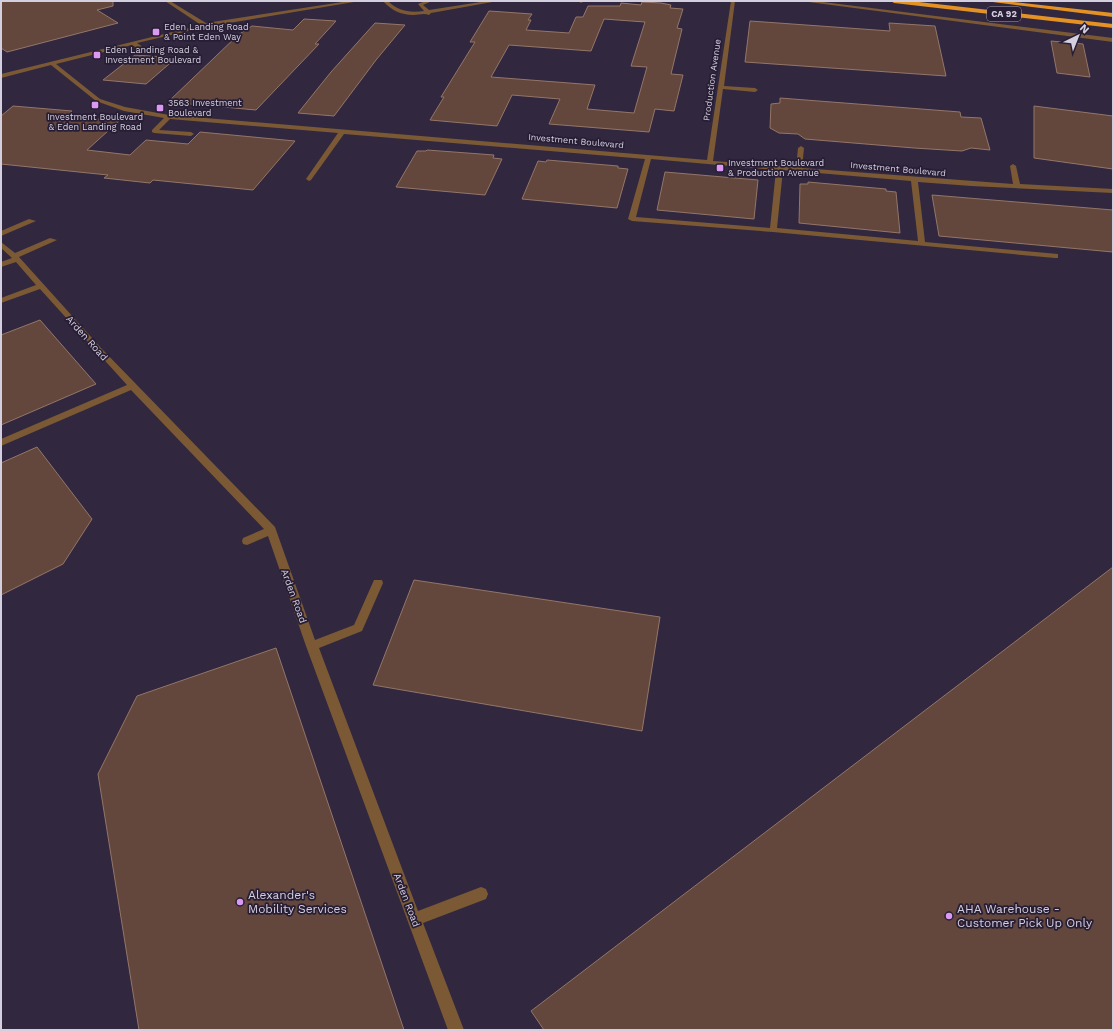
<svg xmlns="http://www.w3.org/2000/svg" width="1114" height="1031" font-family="'Work Sans',sans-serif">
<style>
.building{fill:#63473c;stroke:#947569;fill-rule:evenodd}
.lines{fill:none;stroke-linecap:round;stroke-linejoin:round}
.minor{fill:#7b5935;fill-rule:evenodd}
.highway{fill:#e59225;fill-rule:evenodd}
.poi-dot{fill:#dc99f4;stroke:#271e35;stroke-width:1.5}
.labels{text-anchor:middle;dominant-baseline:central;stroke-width:3.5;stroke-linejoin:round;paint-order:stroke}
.shield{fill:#271e35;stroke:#a09aab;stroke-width:1}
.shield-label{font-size:9px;font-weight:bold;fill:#d4cfde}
.far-poi-label{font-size:9px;fill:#d4cfde;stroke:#271e35;text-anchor:start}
.far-street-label{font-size:9px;fill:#d4cfde;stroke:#271e35}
.street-label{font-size:10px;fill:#d4cfde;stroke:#271e35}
.near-poi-label{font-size:12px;fill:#d4cfde;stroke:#271e35;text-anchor:start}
</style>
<rect width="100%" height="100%" fill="#31283f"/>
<g class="building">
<polygon points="1,1 113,1 113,6 97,10 118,23 7,52 1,48"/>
<path d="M642,2L661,3L671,5L670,8L683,9L677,28L682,29L671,74L683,75L674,111L655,109L649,132L549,124L560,99L512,95L497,126L430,120L444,97H441L475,42H470L489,11L532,14L528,20H531L526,30L569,33L576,17H583L588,6H620L621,3L641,5ZM604,19L645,22L631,66L647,67L634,113L587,109L595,85L491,77L509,45L591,51Z"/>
<polygon points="304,19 336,21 315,44 319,44 256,110 168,102 238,35 252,26 293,30"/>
<polygon points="750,21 890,31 889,23 935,26 946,76 745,62"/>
<polygon points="375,23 405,25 376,60 334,116 298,113 331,72"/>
<polygon points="1051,41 1083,44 1090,77 1057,73"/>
<polygon points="135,55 176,58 146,84 103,80"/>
<polygon points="780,98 960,112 961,117 981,118 990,150 971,148 962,151 914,148 805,139 798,134 779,133 770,128 771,104 780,103"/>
<polygon points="13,106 72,111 66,116 119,121 87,150 130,155 146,140 188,144 200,132 295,141 253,190 153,180 150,183 104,178 108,175 1,164 1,116"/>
<polygon points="1034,106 1113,116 1113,169 1034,158"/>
<polygon points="427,150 494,155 493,158 502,159 485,195 396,187 417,151 426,151"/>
<polygon points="547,160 618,166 618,168 628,169 617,208 522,199 538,161 546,162"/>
<polygon points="665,172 758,180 754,219 657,210"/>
<polygon points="808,182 886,189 886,191 896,192 900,233 799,223 800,184 808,184"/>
<polygon points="932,195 1113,210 1113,252 939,236"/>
<polygon points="40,320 96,384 1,425 1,335"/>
<polygon points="37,447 92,519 63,564 1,595 1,463"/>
<polygon points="1113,567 1113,1030 544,1030 531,1011"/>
<polygon points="414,580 660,617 642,731 373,685"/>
<polygon points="276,648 404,1030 139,1030 98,774 137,696"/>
</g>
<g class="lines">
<g class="minor">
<path d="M165,1H170L206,23L349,1H360L205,27L137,43L146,49V51H142L132,45L56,64L100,99L125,107L169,115L707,160L731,1H735L724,86L755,88L758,90L755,92L723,89L713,161L796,167L798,148L801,146L804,148L802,168L1013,184L1010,166L1013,164L1016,166L1020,184L1113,189V193L971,186L918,182L925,242L1058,254V258H1055L773,232L632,221L628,219L645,159L344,134L311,180L309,181L306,179L338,133L170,119L159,130L191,132L194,134L191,136L154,133L152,132V130L164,118L124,111L96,101L51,65L1,78V74L201,25ZM651,159L776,170L770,228L636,217ZM783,170L911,181L918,241L777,228Z"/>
<path d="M383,1H388C398,11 409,13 424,11L418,4L425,1H432L423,5L429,10L487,1H498L431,13L429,15C424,13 419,15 413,15C401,15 391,10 383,1Z"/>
<polygon points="578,1 583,1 583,2 581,3"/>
<polygon points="801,1 815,1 1113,38 1113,42"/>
<polygon points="29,219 36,221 1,236 1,231"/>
<polygon points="50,238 57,240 19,257 101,348 275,527 315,640 354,625 374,580 382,580 383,583 362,631 319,648 418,911 481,887 486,889 488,894 486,899 423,923 464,1030 448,1030 306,646 268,536 247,545 243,544 242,541 243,538 264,529 131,390 1,446 1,439 127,385 40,289 1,303 1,298 36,285 16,262 1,267 1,262 12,258 1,248 1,242 15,253"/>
</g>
<g class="highway">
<polygon points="891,1 910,1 1113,24 1113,28 894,3"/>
<polygon points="985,1 1004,1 1113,13 1113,17"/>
</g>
</g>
<g class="poi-dot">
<rect x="152" y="28" width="8" height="8" rx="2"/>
<rect x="93" y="51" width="8" height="8" rx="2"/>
<rect x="91" y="101" width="8" height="8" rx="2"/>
<rect x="156" y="104" width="8" height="8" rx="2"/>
<rect x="716" y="164" width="8" height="8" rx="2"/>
<circle cx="240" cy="902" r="4"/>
<circle cx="949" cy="916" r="4"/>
</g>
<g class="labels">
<rect class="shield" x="987" y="7" width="34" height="14" rx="3"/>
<g class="shield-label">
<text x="1004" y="14">CA 92</text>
</g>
<g class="far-poi-label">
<text x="164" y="27">Eden Landing Road<tspan x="164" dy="10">&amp; Point Eden Way</tspan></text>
<text x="105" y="50">Eden Landing Road &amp;<tspan x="105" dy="10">Investment Boulevard</tspan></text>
<text x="168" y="103">3563 Investment<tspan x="168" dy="10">Boulevard</tspan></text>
<text x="95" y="117" text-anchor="middle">Investment Boulevard<tspan x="95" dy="10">&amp; Eden Landing Road</tspan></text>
<text x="728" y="163">Investment Boulevard<tspan x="728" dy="10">&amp; Production Avenue</tspan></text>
</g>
<g class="far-street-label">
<text transform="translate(712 80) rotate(-82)">Production Avenue</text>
<text transform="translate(576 141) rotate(5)">Investment Boulevard</text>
<text transform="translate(898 169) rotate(5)">Investment Boulevard</text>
</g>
<g class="street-label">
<text transform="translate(87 338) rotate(48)">Arden Road</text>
<text transform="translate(294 596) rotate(70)">Arden Road</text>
<text transform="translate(407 900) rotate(69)">Arden Road</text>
</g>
<g class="near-poi-label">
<text x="248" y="895">Alexander's<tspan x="248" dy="14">Mobility Services</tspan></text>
<text x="957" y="909">AHA Warehouse -<tspan x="957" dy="14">Customer Pick Up Only</tspan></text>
</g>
</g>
<rect width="1114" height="1031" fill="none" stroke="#d4cfde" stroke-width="4"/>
<g transform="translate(1078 36) rotate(43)" stroke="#271e35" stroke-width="3" paint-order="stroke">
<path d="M0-3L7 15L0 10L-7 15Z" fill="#d4cfde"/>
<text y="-6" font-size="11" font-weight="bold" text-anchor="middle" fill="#d4cfde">N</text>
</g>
</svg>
